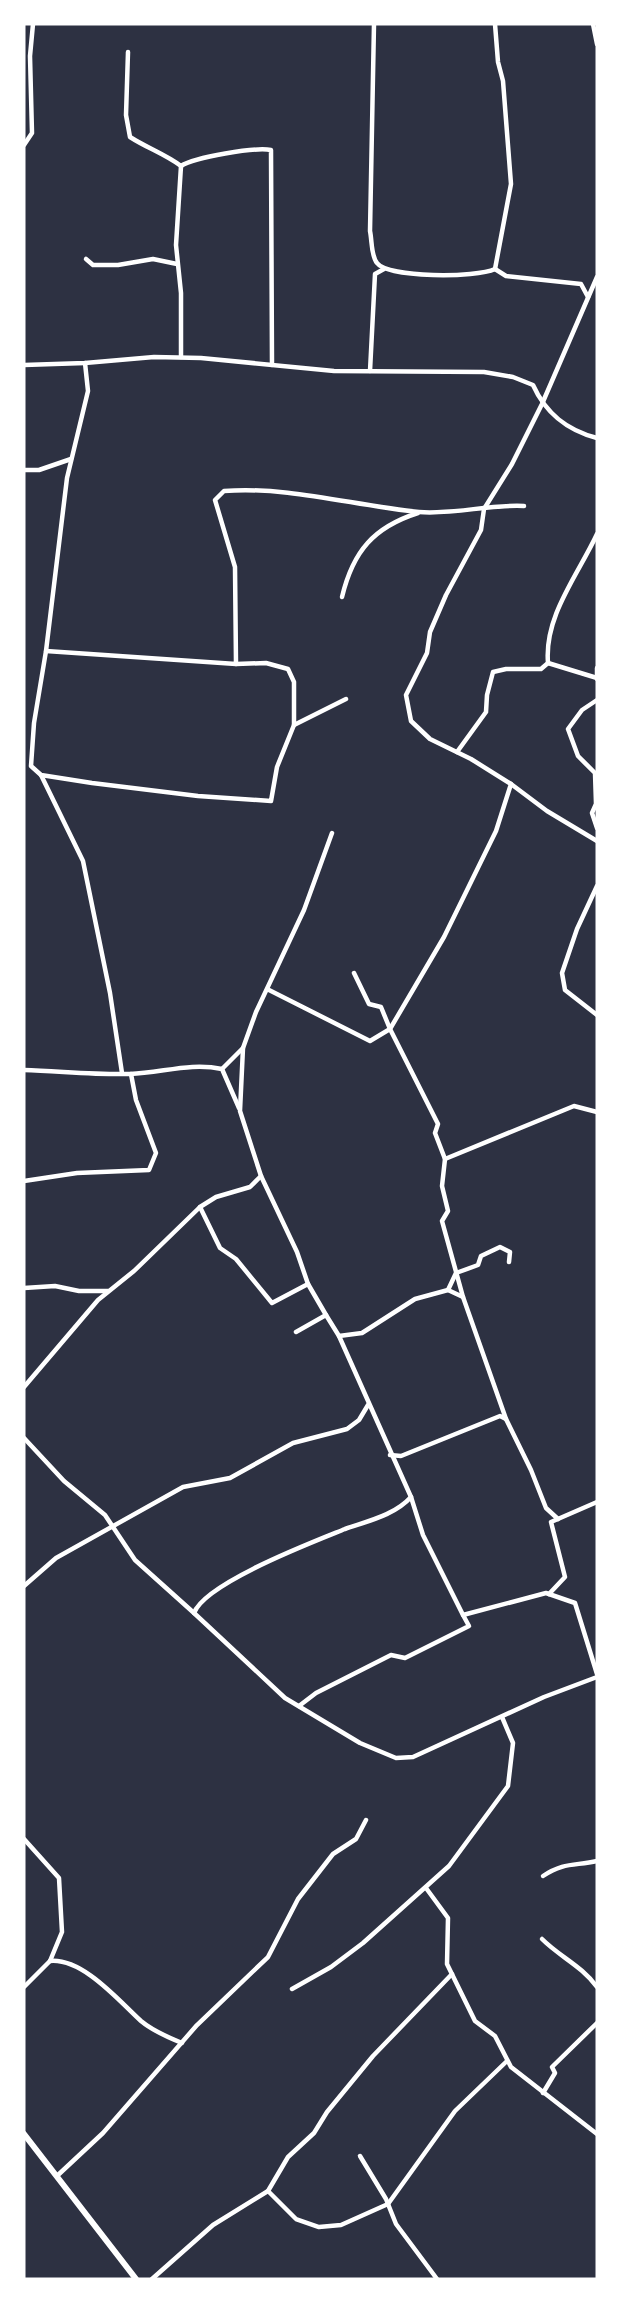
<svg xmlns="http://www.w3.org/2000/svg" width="621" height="2303" font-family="'Roboto Condensed',sans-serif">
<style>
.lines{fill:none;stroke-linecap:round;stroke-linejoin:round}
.minor{stroke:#fff;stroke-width:4.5}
.tertiary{stroke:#fff;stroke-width:6}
</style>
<rect width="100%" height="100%" fill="#2d3142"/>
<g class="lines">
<g class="minor">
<path d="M374,24L370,231C372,240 371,256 377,263C388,278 476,278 495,269L506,276L581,284L588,297"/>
<polyline points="593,24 597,44"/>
<path d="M128,52L126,115L130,137C147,148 165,154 181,166C195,157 255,147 271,150L272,365"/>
<polyline points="24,145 32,133 30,56 33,24"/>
<polyline points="181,166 176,245 181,293 181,357"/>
<polyline points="86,259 93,265 118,265 153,259 177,264"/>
<polyline points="495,269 511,184 503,81 498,62 495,24"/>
<polyline points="85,363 88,391 67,478 46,651 34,723 31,766 41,775 92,783 198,796 271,801 277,767 294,725 346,699"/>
<path d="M24,365L85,363L154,357L201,358L334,371L484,372L513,377L533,385C546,414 567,430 597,438"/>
<polyline points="370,371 375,274 384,269"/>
<polyline points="24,470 39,470 71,459"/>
<path d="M342,597C353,551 374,527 418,513"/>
<path d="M46,651L236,664L235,567L215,500L224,491C290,486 355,506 419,512C454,515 489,504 524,506"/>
<polyline points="548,663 597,678"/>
<polyline points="236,664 266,663 288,669 294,682 294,725"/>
<polyline points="597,668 597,679"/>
<polyline points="597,700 582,710 568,729 578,756 595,773 596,804 592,813 597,828"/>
<path d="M457,752L486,712L487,695L493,672L506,669H541L548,663C544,616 578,575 597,534"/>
<polyline points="41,775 83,861 110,993 122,1073"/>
<polyline points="511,784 547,811 597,841"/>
<polyline points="597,886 577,929 562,973 565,990 597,1015"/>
<polyline points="269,990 370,1041 390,1029 381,1007 369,1004 354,973"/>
<polyline points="222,1069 243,1048"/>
<path d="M24,1070C59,1071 95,1075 130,1074C162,1073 190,1062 222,1069L239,1108"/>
<polyline points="445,1159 574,1106 597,1112"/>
<polyline points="24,1181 77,1173 149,1170 156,1153 136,1100 131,1074"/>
<polyline points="200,1207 220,1248 236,1259 272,1303 308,1284"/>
<polyline points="24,1288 55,1286 79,1291 108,1291"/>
<polyline points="448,1290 456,1273 478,1265 481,1256 500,1247 510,1252 509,1262"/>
<polyline points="463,1297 442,1221 448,1211 442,1186 445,1159 435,1133 438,1124 390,1029 444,937 496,831 511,784 471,759 430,739 411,721 406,695 427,653 430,632 446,595 481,530 484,509 512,464 542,404 597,277"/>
<polyline points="326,1315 308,1284 297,1252 261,1176 240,1111 243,1048 256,1012 304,910 332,833"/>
<polyline points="296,1332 326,1315 339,1336 411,1497 423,1535 463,1615 546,1593 575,1603 597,1674"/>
<polyline points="339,1336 362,1333 415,1299 448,1290 463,1297 506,1419"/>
<polyline points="24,1387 98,1300 134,1271 200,1207 216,1197 250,1187 261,1176"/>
<polyline points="24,1438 64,1481 105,1515 135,1560 194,1613"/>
<polyline points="390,1455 401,1456 500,1416 506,1419 531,1470 546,1508 558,1519"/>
<path d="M411,1497C395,1515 368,1521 345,1529C313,1542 205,1583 194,1613L285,1698L360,1743L396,1758L413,1757L544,1697L597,1677"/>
<polyline points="24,1586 56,1558 183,1487 230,1478 293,1443 347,1429 359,1420 368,1405"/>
<polyline points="549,1594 565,1577 551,1522 597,1502"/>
<polyline points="299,1706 316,1693 391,1655 405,1658 469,1626 463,1615"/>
<polyline points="24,1839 59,1878 62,1932 50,1961 24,1987"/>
<path d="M543,1876C564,1862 575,1866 597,1861"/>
<polyline points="426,1888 448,1918 447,1964 475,2021 495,2036 511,2067 597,2134"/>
<path d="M542,1939C560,1957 582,1966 597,1987"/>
<path d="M50,1961C83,1958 119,2001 141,2021C153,2031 167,2037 182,2043"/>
<polyline points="292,1989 331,1967 363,1943 449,1866 508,1786 513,1743 502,1717"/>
<polyline points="543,2093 555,2073 552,2067 597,2023"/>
<polyline points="360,2156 386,2199 396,2224 437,2279"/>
<polyline points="58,2175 103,2133 197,2025 268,1957 298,1899 333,1854 356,1839 366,1820"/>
<polyline points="268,2191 296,2219 319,2227 341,2225 388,2204 455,2111 507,2061"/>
<polyline points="152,2279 213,2225 268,2191 288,2157 314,2133 327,2112 373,2056 452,1974"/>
</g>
<polyline class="tertiary" points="24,2134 136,2279"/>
</g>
<rect width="621" height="2303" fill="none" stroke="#ffffff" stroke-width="51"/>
</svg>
